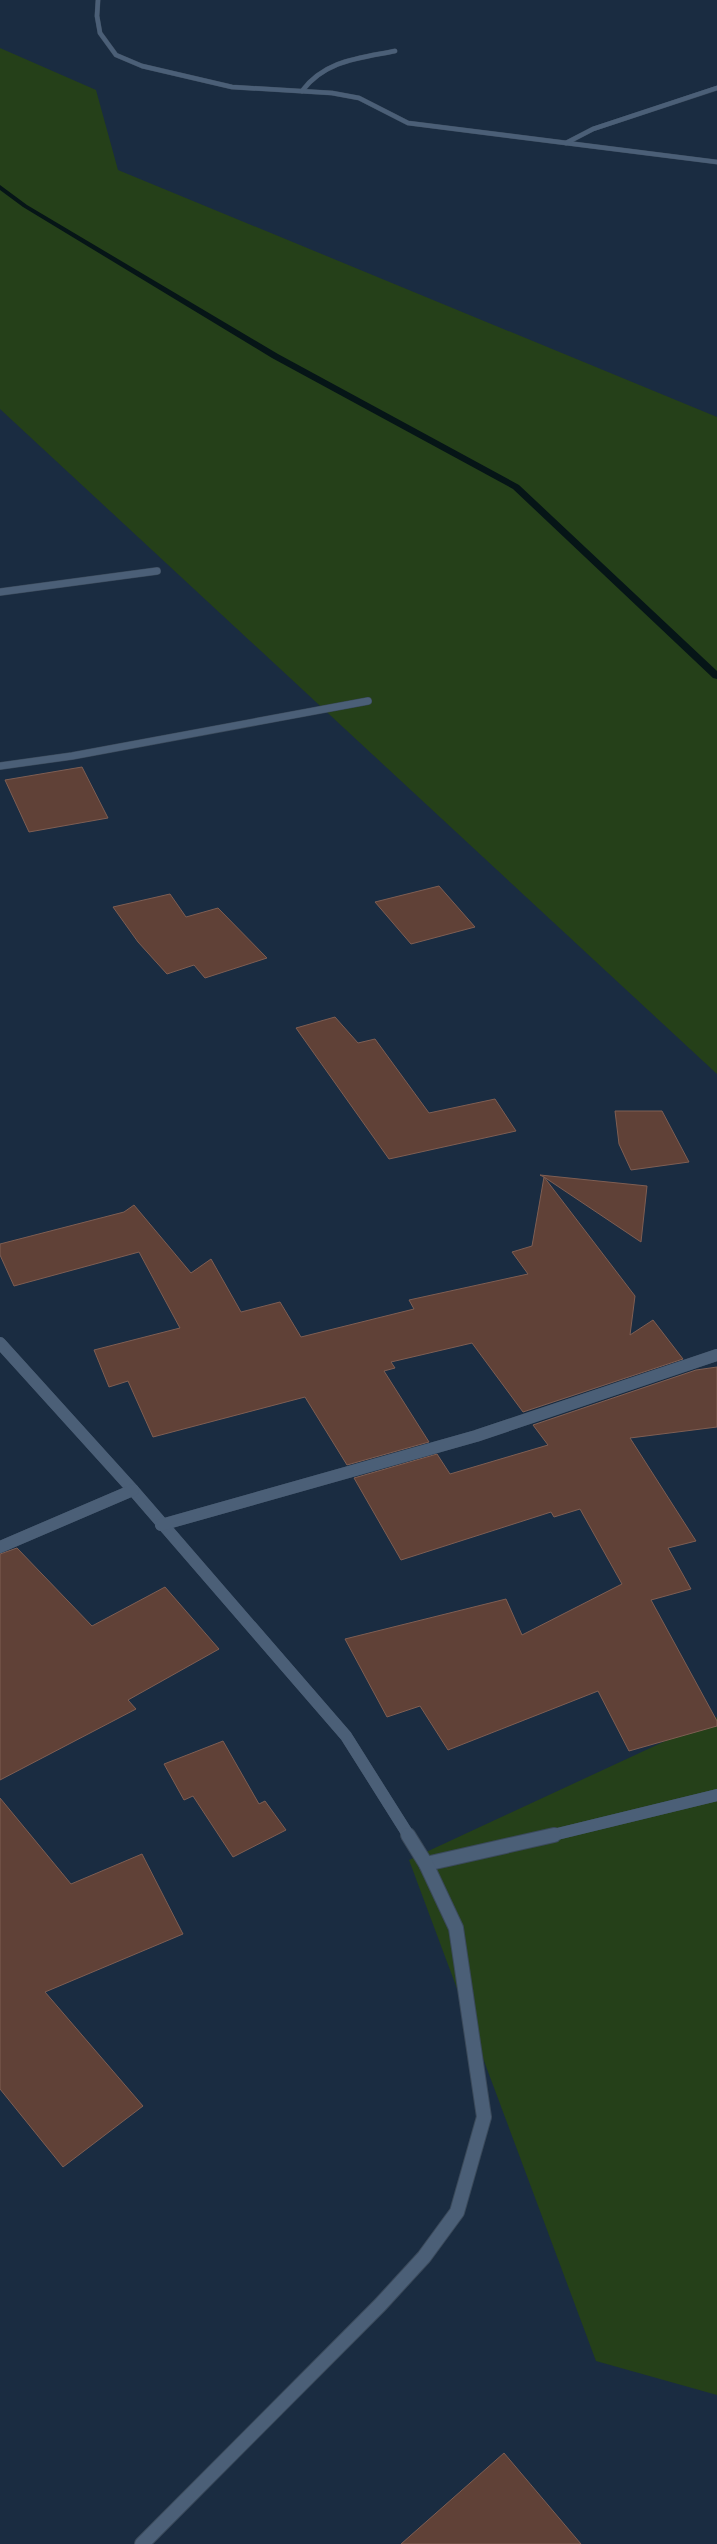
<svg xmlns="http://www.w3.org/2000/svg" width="717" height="2544" font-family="Rubik,sans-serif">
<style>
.green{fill:#254019}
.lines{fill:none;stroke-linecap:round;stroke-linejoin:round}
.stream{fill:#061517;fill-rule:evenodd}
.building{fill:#604137;stroke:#7e5e53}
.minor-far3-casing{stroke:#3a495a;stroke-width:5}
.minor-far2-casing{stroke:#3a495a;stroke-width:8}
.minor-far1-casing{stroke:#3a495a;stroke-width:12}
.minor-casing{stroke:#3a495a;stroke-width:16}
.minor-far3{stroke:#4b5f77;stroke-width:4.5}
.minor-far2{stroke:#4b5f77;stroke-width:7}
.minor-far1{stroke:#4b5f77;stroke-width:12}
.minor{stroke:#4b5f77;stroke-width:14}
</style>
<rect width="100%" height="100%" fill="#1a2c41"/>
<g class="green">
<polygon points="0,48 96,90 118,170 717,417 717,1074 0,409"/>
<polygon points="717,1717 717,2395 596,2361 409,1860"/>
</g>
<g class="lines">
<polygon class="stream" points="0,185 27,205 278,354 519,485 717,671 717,679 713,678 513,489 272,358 23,207 0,190"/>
</g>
<g class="building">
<polygon points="82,767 108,818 29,832 5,780"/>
<polygon points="439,886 475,927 411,944 375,902"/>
<polygon points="170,894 186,917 218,908 267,958 205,978 194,965 167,974 138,942 113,907"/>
<polygon points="335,1017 358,1043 375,1039 429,1113 495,1099 516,1131 389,1159 296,1028"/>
<polygon points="615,1111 662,1111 689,1162 631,1170 619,1144"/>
<polygon points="540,1175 647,1186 641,1242 544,1177 635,1296 630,1335 653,1320 683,1359 523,1412 472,1343 391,1362 395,1368 384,1371 429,1442 347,1465 305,1397 153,1437 128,1381 109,1387 94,1350 180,1328 139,1252 14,1286 0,1255 0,1244 124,1212 134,1205 191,1273 211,1259 241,1312 280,1302 301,1337 414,1309 409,1300 528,1274 512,1252 532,1246 544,1177"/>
<polygon points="717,1367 717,1427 630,1438 696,1541 668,1548 691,1589 651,1600 717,1721 717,1726 629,1751 598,1691 448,1750 420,1706 387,1717 345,1639 506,1599 522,1635 622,1584 580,1509 554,1517 551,1512 401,1560 354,1478 437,1454 450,1474 548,1445 533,1425 696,1370"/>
<polygon points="17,1548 92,1626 165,1587 219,1649 128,1700 136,1709 0,1780 0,1554"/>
<polygon points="223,1741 259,1804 265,1801 286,1830 233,1857 193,1796 184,1800 164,1764"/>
<polygon points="0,1798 71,1884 142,1854 183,1934 45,1992 143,2106 63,2167 0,2089"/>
<polygon points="504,2453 581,2544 401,2544"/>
</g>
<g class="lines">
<defs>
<g id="minor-far3">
<polyline points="98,0 97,16 100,33 116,55 142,66 232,87 332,93 359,98 408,123 717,162"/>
<path d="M302,91C325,60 360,58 395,51"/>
<polyline points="566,143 593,129 717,88"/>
</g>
<g id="minor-far2">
<polyline points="0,592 157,571"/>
<polyline points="0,766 72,756 368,701"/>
</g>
<g id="minor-far1">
<polyline points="0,1343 133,1490 346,1736 409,1836"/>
<polyline points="161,1525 476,1436 717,1355"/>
<polyline points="0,1547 133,1490"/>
<polyline points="549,1836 717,1795"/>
</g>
<g id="minor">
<polyline points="426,1864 554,1835"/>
<polyline points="142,2544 380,2305 424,2257 457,2212 484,2117 456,1928 426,1864 408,1835"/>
</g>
</defs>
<use href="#minor-far3" class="minor-far3-casing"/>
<use href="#minor-far2" class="minor-far2-casing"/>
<use href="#minor-far1" class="minor-far1-casing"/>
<use href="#minor" class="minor-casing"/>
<use href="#minor-far3" class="minor-far3"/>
<use href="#minor-far2" class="minor-far2"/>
<use href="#minor-far1" class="minor-far1"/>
<use href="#minor" class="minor"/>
</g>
</svg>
